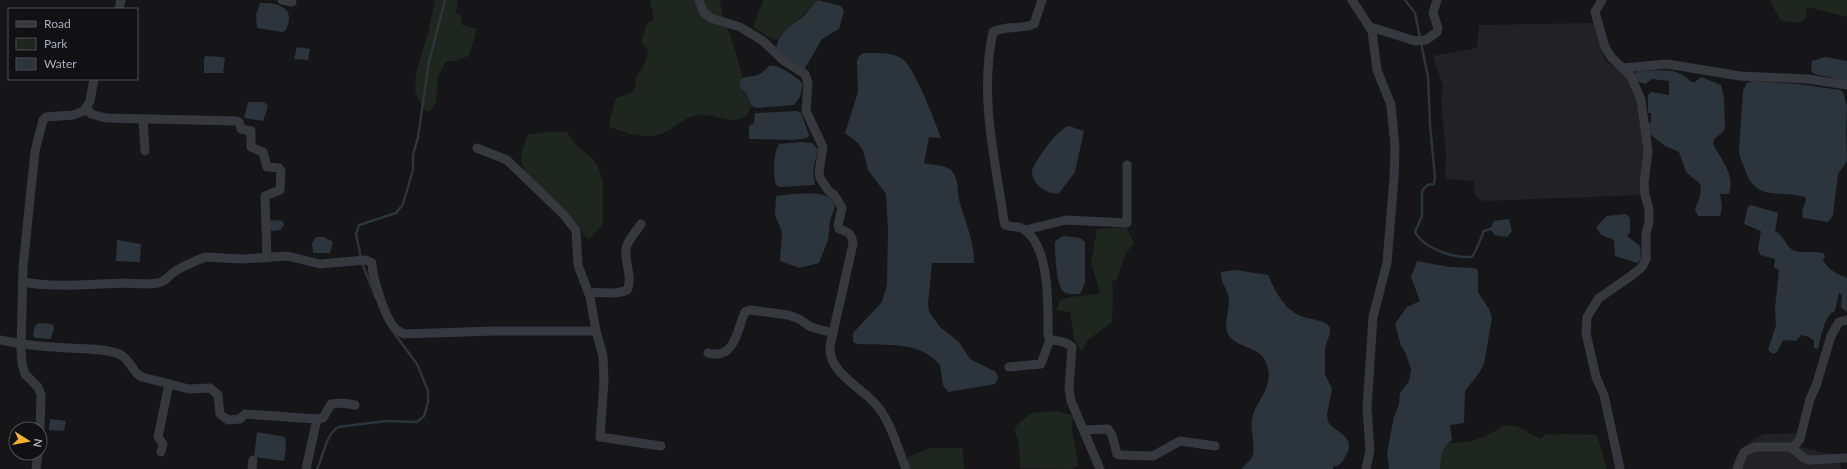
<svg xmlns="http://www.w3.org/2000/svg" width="1847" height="469" font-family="Lato,sans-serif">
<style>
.built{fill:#222225}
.green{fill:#1e261f}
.water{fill:#2c353c}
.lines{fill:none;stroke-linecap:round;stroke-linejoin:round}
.stream{stroke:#2c353c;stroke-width:2.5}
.street{stroke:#37383d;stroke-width:9}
</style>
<rect width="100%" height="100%" fill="#161618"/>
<g class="built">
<polygon points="1594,23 1605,61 1627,75 1638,102 1644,149 1642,195 1484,201 1475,195 1474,181 1445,179 1446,155 1441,99 1443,86 1433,56 1477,48 1479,25"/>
<polygon points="1798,433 1804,438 1800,447 1835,455 1842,469 1732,469 1736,457 1743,447 1763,434"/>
</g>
<g class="green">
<polygon points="435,0 458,0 456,13 461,15 462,25 477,29 469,56 459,59 458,61 446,61 438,77 436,103 429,112 424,110 415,92 416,72 428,34"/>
<path d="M650,0H720L723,20L730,34L743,78L740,80L742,90L746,93L752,106C740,133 720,113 699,115C687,116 679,124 669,130C651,142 629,134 610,127L609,123L616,98C627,95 639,93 635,79L646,61L648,50L641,42L647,24L654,19Z"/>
<path d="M763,0H816C806,17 788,24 778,40L772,39L753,27Z"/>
<polygon points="1770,0 1847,0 1847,17 1807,7 1805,19 1799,23 1780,20"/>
<path d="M544,132H567L577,146L593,159L598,167L603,182V224L589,240C581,234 582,229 577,223C563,207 528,182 522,165C518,156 525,143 528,135Z"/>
<polygon points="1126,227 1134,243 1125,255 1117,280 1112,281 1113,293 1112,322 1088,340 1082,351 1074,339 1070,312 1057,310 1059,301 1070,297 1100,294 1091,262 1097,229"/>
<polygon points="1057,411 1073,416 1072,429 1078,465 1072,469 1020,468 1019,444 1014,428 1031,413"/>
<path d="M1504,425L1517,426L1540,439L1546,434L1597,435L1607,469H1440L1441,455L1447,443C1469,444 1486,438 1504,425Z"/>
<polygon points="930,448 963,448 964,469 905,469 908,457"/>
</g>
<g class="water">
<path d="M818,0L841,6L844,12L839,29L822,39L804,70L776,51C777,32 793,25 805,15C810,10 812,4 818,0Z"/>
<path d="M260,3C280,2 297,9 285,31L282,32L257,28L256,15Z"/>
<polygon points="297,47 310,49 308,60 294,59"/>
<path d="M864,53C877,53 889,52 901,58C914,65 935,122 941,138L929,137L924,163C932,165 945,165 951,170C959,178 957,190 959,200C965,221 974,241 974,263H932L928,304L929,312L940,327L959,342L970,359L996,372L998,378L995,384L948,392L943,385L940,365C919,340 887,346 857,344L853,342V333L882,302L887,285L888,231L886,194L868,170L863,150L858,143L845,133L858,92L857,61L859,56Z"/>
<polygon points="206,56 222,57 225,59 223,73 204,73 204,58"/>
<polygon points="1825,57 1847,61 1847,81 1814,74 1811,71 1812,61"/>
<path d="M769,66C779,64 796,77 803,84L800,97L794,105L757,108L752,106L746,93L740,87V80C751,73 756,81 769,66Z"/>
<path d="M1638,71C1657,71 1678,66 1691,82H1695L1701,77L1721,85L1724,98L1725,128L1723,132L1714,139L1713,144C1721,159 1736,176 1729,194H1720L1722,206L1720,216H1698L1695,210L1700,196L1701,185L1686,172L1679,152L1665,146L1650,134L1648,123L1651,122V113H1648V95L1651,92L1669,95V81L1652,79L1645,84L1636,81L1635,73Z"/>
<path d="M1753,81L1798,84L1840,90L1843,92L1847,106L1846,131L1847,161L1838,174L1833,215L1828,222L1803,218L1802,211L1806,200L1805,197C1779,189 1757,203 1745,170C1743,164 1739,157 1739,150L1743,91L1747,83Z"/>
<polygon points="248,102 264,102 268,106 263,121 244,118"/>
<polygon points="797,111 801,113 809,135 807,138 793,140 749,139 749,126 754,123 755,113"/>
<path d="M1069,126L1084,131L1076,167L1075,172L1059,193C1047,196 1030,182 1032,170C1037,159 1057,129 1069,126Z"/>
<path d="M801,142L812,143L818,149L813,170L815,185L780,187L776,185C773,174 773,154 779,144Z"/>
<path d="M795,194C808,194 832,190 835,207L830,220L828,240L819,263L800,268L780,261L782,232L775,215L776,196Z"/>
<path d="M1751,205L1778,213L1775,231C1785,236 1785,247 1795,251C1800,253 1815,251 1823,253L1825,256L1823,260C1829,271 1836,273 1847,278V312L1841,307L1842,295L1839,293L1835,311C1824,315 1821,338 1818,349L1814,348V341L1809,337L1801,335L1796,341L1783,340L1777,352L1773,354L1768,350L1776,325L1775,308L1779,270L1774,268L1775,259L1760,255L1758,248L1761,231L1744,224L1748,207Z"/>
<polygon points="1626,214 1630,218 1630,232 1627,236 1640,246 1641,259 1637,263 1615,256 1614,240 1601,235 1596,227 1607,216"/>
<polygon points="1509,219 1512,231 1507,237 1495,235 1490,229 1494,221"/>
<polygon points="274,220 283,221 284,225 280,230 270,231 270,221"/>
<path d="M1066,236L1080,238L1085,242V283L1080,294C1075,294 1068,295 1064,292C1056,287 1055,251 1055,242L1061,237Z"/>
<polygon points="316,237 324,237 333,242 330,253 313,253 312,243"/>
<polygon points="117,240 141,244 140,262 116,261"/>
<path d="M1417,261L1449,267L1475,268L1478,270V292L1489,309L1492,318L1484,364L1479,373L1465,391L1464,423L1450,425L1452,440C1441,447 1441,458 1440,469H1389L1387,453L1394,417L1399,404L1400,393L1409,381L1411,369L1405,352L1401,346L1395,324L1407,307L1420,301L1411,277Z"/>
<path d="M1235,270L1268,275C1276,293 1286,313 1307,318C1315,320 1324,320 1330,327V333L1325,348V374L1332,389L1327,414L1328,422C1337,434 1358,437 1345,457C1342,463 1340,465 1333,467V469H1241L1251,459L1253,454C1255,441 1249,426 1253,415C1258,399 1272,388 1268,369C1263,345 1243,351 1230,337C1222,328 1229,312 1229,301C1229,290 1220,283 1221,272Z"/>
<polygon points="38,323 52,324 54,328 51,339 36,338 33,336 35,326"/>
<polygon points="50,419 66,421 64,431 49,430"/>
<polygon points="257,432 285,437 286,447 284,461 254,457"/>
</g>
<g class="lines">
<g class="stream">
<path d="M1405,0L1415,13L1428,77L1430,125L1435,177L1434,184L1427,185L1422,191V216L1415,232C1424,249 1453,258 1472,257L1476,250L1484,231L1490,229"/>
<polyline points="361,258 356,234 359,225 396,213 403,204 413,170 413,155 418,137 429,62 445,0"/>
<polyline points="362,263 376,298"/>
<path d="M317,469C324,455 325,436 338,427L386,421L417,422L424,416L428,402V391L417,364L391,329"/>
</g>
<g class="street">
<polyline points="282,0 292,2"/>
<path d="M699,0L704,13L711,18L740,27L763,41L784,61L805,74L808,83L806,111L823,147L819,172L820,178L828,190L835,196L842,208L838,225L839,229C849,232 852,234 853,244L830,346C828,374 863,387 878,407C891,423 898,449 906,469"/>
<path d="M1042,0L1034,24C1021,30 1006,25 993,32C979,95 995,159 1004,221L1005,225C1013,228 1019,225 1025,230C1050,248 1048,307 1048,335L1050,339C1058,342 1067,341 1072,347L1069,389L1071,401L1100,469"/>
<polyline points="1352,0 1372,31 1377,70 1391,105 1395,147 1394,178 1387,263 1373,317 1367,408 1370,450 1366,469"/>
<polyline points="1602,0 1595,12 1605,47 1611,57 1631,76 1641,100 1648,151 1644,183 1645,195 1649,209 1649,222 1646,234 1646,259 1642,267 1631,276 1599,298 1587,317 1586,333 1596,377 1604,395 1620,469"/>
<polyline points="119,9 121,0"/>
<polyline points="1371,27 1415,41 1426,40 1437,32 1438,28 1433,13 1437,0"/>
<polyline points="1623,68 1667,64 1740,76 1808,79 1847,85"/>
<polyline points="87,108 91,114 106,118 236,121 239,122 241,129 251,131 251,147 263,152 267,167 279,168 281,171 280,190 265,196 267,258"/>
<polyline points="143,119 145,151"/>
<polyline points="477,148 507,160 562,213 576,230 578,265 590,297 596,331 603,356 604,381 600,437 661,446"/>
<polyline points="1025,230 1066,220 1127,223 1127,165"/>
<path d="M23,282C57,288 90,284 124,283C136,283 151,286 161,282C167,280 168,276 173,273C177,269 201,258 206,257L242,259L287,256L320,264L366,260L372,263C372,277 385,317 394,327C396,330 400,332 404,334L494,331H596"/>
<path d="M589,293C601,291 616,296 627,290C634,277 622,259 627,245C630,238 637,230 641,224"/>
<path d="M0,340C22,345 45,347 68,348C85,349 103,348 119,354C131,359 132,373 142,377L189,389L210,388L218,395L220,414L228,420L240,419L245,414L317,419"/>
<path d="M708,353C735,360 737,330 745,312L750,310L788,315L799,319L811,327L833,333"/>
<polyline points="1009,367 1041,364 1050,339"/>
<polyline points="40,429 41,395 38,387 25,374 22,364 21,349 23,267 35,151 43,120 46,117 73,115 84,111 90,101 94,79"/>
<polyline points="1084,430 1108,429 1112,435 1117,454 1120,455 1153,456 1180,441 1215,446"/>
<polyline points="1793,448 1800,439 1810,399 1816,386 1831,336 1839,322 1847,320"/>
<polyline points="161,452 163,444 158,437 169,384"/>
<polyline points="36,469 38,453"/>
<polyline points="252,469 253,460"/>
<polyline points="306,469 317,419 323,418 331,404 343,403 355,405"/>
<path d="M1737,469L1744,452L1755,447H1788C1797,449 1800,458 1809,460L1847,458"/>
</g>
</g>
<rect x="8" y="8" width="130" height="72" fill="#111113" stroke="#4d4f55"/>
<rect x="16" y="21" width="20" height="6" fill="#37383d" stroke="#4d4f55"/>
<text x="44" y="28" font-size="12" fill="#a8adb8">Road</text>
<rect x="16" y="38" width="20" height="12" fill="#1e261f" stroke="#4d4f55"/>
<text x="44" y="48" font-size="12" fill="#a8adb8">Park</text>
<rect x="16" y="58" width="20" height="12" fill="#2c353c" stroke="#4d4f55"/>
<text x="44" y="68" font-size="12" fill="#a8adb8">Water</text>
<g transform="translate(28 441) rotate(101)"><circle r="19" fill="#111113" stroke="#4d4f55"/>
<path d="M0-3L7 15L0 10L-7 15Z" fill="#f2b134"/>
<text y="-6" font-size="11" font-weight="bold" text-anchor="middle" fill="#a8adb8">N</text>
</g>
</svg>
